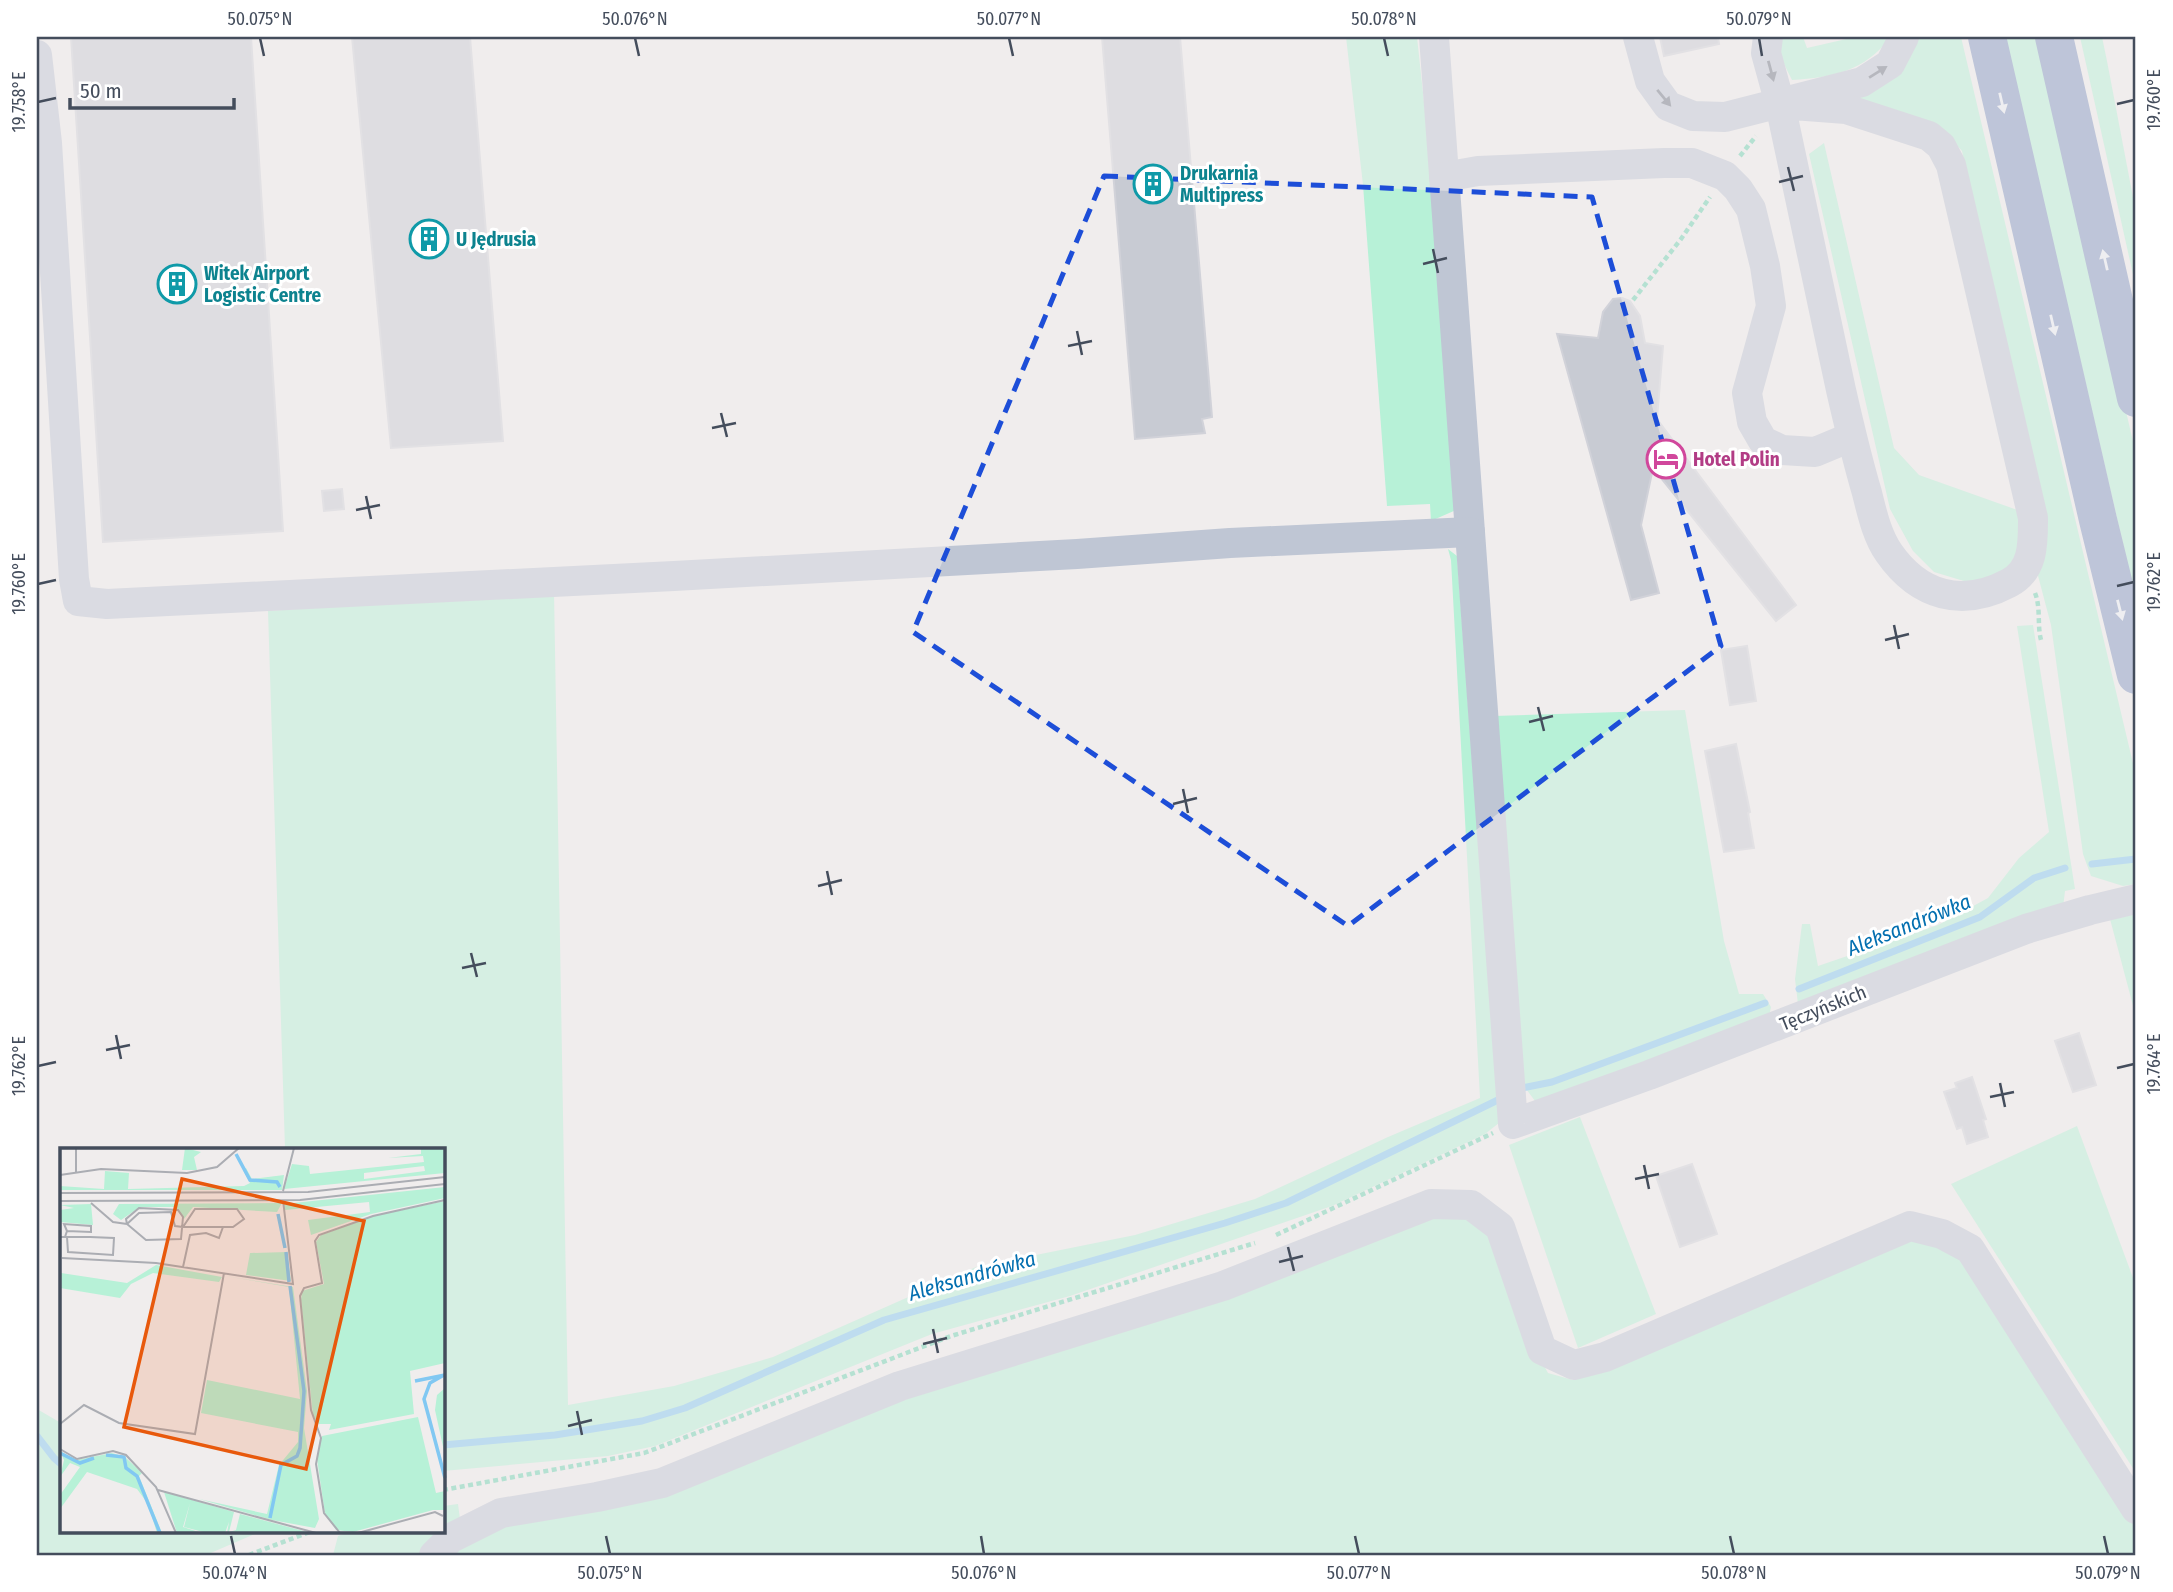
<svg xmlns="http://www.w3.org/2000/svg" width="2173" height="1592" font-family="'Fira Sans Condensed',sans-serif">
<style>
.green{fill:#b7f1d7}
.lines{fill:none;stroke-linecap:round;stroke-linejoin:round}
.stream{stroke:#81c8f2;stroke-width:7}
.building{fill:#c8cbd3;stroke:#d1d2d9;stroke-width:2}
.path{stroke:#6dd2b1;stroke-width:4.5;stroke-dasharray:5 3.5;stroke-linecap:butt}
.minor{stroke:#bfc6d4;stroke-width:30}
.highway{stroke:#8195c0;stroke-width:38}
.oneway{fill:#6f7786}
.oneway2{fill:#eceff6}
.marked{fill:none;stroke:#1d4ed8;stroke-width:5;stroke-dasharray:14 9;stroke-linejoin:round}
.ticks{fill:none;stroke:#444d5c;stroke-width:2.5}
.labels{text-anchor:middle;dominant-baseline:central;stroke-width:6;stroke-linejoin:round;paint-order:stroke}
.culture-label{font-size:19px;font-weight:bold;fill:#0d838f;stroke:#fff;text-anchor:start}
.hotel-label{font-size:19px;font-weight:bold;fill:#b23c85;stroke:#fff;text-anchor:start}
.street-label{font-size:19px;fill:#444d5c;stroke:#fff}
.water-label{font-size:21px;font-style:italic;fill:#036fb0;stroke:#fff}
.inset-river{fill:none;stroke:#81c8f2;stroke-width:3.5}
.inset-road{fill:none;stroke:#abadb3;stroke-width:2}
.view{fill:#e8590c;fill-opacity:0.15;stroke:#e8590c;stroke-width:3.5}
.inset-edge{fill:none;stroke:#444d5c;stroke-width:3.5}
.neatline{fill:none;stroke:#444d5c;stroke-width:2.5}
.ticks-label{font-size:18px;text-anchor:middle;fill:#444d5c}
</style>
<rect width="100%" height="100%" fill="#f0eded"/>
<g class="green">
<polygon points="1346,37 1417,37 1427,130 1456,510 1431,521 1430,504 1387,506 1363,185"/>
<path d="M1783,37H1803L1807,48L1855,37H1891C1863,72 1834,77 1792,80C1784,63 1777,55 1783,37Z"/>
<polygon points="1916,37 1961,37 2136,776 2136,884 2123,886 2091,876 2083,854 2051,625 2037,572 2041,522 1962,151 1942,129 1842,97"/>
<polygon points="2005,37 2038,37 2136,454 2136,600"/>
<polygon points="2080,37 2102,37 2107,61 2136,213 2136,288"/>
<polygon points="1824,143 1894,448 1919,475 2023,512 2025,546 2011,569 1995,578 1967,582 1934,572 1913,551 1890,509 1809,154"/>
<polygon points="1448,549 1457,556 1499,1123 1485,1134 1332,1206 1070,1296 932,1334 655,1446 608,1456 443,1471 443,1149 285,1149 268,611 554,591 568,1405 674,1386 773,1357 976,1267 1135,1235 1255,1199 1388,1137 1480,1098 1451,560"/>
<polygon points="2033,625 2075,889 2065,891 2063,908 1798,1004 1795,979 1802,924 1810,924 1818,966 1938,925 1988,898 2019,858 2049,832 2017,626"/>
<polygon points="1685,710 1724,941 1739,994 1763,994 1771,1007 1769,1017 1538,1105 1517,1077 1494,716"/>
<polygon points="2136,910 2136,1017 2110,919"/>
<polygon points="1580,1117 1656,1314 1578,1348 1509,1145"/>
<polygon points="2077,1126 2136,1286 2136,1473 1951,1184"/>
<polygon points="1443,1209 1474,1218 1496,1246 1518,1317 1548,1373 1573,1380 1635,1352 1907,1237 1936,1239 1971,1262 2136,1521 2136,1555 449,1555 512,1521 792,1437"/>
<polygon points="37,1409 61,1423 61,1531 262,1531 206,1555 37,1555"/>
<polygon points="458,1504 460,1519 420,1555 333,1555 338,1536 352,1531 443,1531 443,1506"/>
</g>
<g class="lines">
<g class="stream">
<polyline points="2092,864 2136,859"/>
<polyline points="1799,989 1980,917 2034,878 2065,868"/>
<polyline points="1522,1088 1552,1082 1765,1003"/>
<polyline points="37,1436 54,1458 61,1464"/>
<polyline points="443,1445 555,1435 642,1421 685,1408 884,1320 1225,1223 1286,1203 1500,1099"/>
</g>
</g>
<g class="building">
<polygon points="71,37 251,37 283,531 103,542"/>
<polygon points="352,37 470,37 503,441 391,448"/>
<polygon points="1102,37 1180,37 1212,417 1202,419 1205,433 1135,439"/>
<polygon points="1660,37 1718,37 1719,44 1664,56"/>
<polygon points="1622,298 1630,301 1640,316 1645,343 1663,346 1657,419 1796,605 1776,621 1653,468 1641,525 1659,593 1631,600 1557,334 1598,338 1603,312 1613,299"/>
<polygon points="342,489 344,509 324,511 322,491"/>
<polygon points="1747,646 1756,701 1730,705 1721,650"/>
<polygon points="1736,744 1750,812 1748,813 1754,848 1724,852 1705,751"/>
<polygon points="2079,1033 2096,1085 2073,1092 2055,1041"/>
<polygon points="1972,1077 1986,1119 1983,1120 1988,1137 1967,1144 1962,1127 1957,1129 1944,1092 1957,1088 1955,1083"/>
<polygon points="1692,1164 1717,1234 1680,1247 1656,1176"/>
</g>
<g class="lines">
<g class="path">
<polyline points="1740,156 1756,136"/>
<polyline points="1633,300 1681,239 1710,197"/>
<path d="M2035,593C2041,608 2037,625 2041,640"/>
<polyline points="1276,1235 1493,1133"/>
<polyline points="443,1490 644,1453 951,1336 1255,1243"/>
<polyline points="249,1555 312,1531"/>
</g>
<g class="minor">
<polyline points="1434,37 1513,1124 1649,1075 2026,929 2090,910 2136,899"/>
<polyline points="1638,37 1650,81 1668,106 1693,116 1725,117 1862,82 1890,64 1904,37"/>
<polyline points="1768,37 1766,53 1780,104"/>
<polyline points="37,55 47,143 74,579 78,601 107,604 674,576 1077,554 1230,543 1470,532"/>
<path d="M1780,104L1846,109L1929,136L1941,146L1951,165L2033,518C2033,543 2034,570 2009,583C1962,608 1919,596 1889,553C1877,536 1872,513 1867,493C1857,459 1849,425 1841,390C1821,295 1800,199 1780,104Z"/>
<polyline points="1444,177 1478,171 1664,163 1692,163 1725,176 1738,189 1751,209 1765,266 1771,306 1747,393 1752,422 1763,441 1782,450 1815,452 1851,437"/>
<polyline points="434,1555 451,1538 501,1513 597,1497 662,1483 900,1386 1223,1286 1431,1204 1471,1205 1500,1227 1542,1350 1574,1365 1605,1357 1910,1226 1942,1234 1970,1249 2136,1509"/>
</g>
<g class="highway">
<polyline points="1987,37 2098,520 2136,675"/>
<polyline points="2054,37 2136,398"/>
</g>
</g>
<defs><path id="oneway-solid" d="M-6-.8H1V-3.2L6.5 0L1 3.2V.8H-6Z" transform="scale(1.75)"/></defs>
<g class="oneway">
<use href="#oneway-solid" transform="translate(1771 71) rotate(75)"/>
<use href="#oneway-solid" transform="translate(1878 72) rotate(-32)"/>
<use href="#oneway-solid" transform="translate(1664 98) rotate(50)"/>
</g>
<g class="oneway2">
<use href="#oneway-solid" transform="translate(2002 103) rotate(77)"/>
<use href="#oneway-solid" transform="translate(2105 260) rotate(-103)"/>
<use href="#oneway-solid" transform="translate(2053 325) rotate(77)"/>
<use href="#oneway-solid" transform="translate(2120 610) rotate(76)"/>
</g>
<path d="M0 0H2173V1592H0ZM1104,176L1592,197L1721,646L1348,926L913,632Z" fill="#f0eded" fill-opacity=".55" fill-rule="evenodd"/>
<path class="marked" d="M1104,176L1592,197L1721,646L1348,926L913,632Z"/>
<path class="ticks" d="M260,38L264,56M635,38L639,56M1009,38L1013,56M1384,38L1388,56M1759,38L1762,56M38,102L56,98M2117,104L2134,100M1788,167L1794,191M1779,182L1803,176M1433,249L1438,273M1423,264L1447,258M1077,331L1082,355M1068,346L1092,341M721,413L727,437M712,428L736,423M366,496L371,519M356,510L380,505M38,584L56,580M2117,586L2134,582M1894,625L1899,649M1885,640L1909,634M1538,707L1544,731M1529,722L1553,716M1183,789L1188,813M1173,804L1197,798M827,871L832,895M818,886L842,880M471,953L477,977M462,968L486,963M116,1035L121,1059M106,1050L130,1045M38,1066L56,1062M2117,1068L2134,1064M2000,1083L2005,1107M1990,1097L2014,1092M1644,1165L1649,1189M1635,1179L1659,1174M1288,1247L1294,1271M1279,1262L1303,1256M933,1329L938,1353M923,1344L947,1338M577,1411L582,1435M568,1426L592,1420M231,1536L235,1554M606,1536L610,1554M981,1536L984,1554M1355,1536L1359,1554M1730,1536L1734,1554M2104,1536L2108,1554"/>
<defs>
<symbol id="building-ring" viewBox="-11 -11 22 22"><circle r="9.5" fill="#fff" stroke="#0f9aa8" stroke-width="1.5"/><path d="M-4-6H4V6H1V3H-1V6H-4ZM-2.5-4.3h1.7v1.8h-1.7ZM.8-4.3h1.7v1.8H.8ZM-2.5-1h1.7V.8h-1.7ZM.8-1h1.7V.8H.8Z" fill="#0f9aa8"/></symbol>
<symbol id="hotel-ring" viewBox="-11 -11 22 22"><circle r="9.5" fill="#fff" stroke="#d1479c" stroke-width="1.5"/><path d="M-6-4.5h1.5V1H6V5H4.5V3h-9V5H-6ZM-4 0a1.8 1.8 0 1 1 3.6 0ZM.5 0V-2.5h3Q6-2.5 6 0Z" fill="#d1479c"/></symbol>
</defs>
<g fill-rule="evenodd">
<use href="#building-ring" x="1131" y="162" width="44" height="44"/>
<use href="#building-ring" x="407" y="217" width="44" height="44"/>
<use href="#building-ring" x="155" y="262" width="44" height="44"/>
<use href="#hotel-ring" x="1644" y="437" width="44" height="44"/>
</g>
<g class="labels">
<g class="culture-label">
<text x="1180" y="173">Drukarnia<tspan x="1180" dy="22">Multipress</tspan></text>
<text x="456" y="239">U Jędrusia</text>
<text x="204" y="273">Witek Airport<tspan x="204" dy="22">Logistic Centre</tspan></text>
</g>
<g class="hotel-label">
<text x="1693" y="459">Hotel Polin</text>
</g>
<g class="street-label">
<text transform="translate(1823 1008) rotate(-22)">Tęczyńskich</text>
</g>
<g class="water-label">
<text transform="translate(1909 925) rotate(-22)">Aleksandrówka</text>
<text transform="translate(972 1276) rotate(-16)">Aleksandrówka</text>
</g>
</g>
<g transform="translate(60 1148)">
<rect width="385" height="385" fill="#f0eded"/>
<path d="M125,0L141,4L134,9L137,22H122ZM361,0H385V25L224,41L232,16L249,18L250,26L327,18L364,14L363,8L328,10L361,6ZM364,18L365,23L304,31V25ZM186,20L192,31L224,27L222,42H0V38L44,41L45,23L69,25L68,41L184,38L190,35L183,22ZM385,39V50L311,66L251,87L248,72L310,64L309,54L225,62L224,56ZM385,53V215L350,223L354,266L269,282L271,276H259L253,268L241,152L242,143L264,136L256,94L261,87L314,68ZM222,55L217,64L133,59L124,71L114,59H80L61,72L53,66L59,56ZM31,56L33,77L0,74V62L14,60L0,57ZM227,104L231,133L186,127L190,105ZM96,117L162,129L159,134L93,125L71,136L60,150L0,140L1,125L67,135ZM165,128L233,139L247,243L244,280L259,371L255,380L212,372L139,351L207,366L219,317L238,294V284L141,265L147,232L240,251L229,139ZM385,240V308L375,262L377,247ZM358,269L376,345L385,343V371L384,362H373L293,384L276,382L265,366L257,311L262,288ZM0,303L16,312L52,305L65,309L82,325L79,328L102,385H97L88,356L77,341L27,324L0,361V347L20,319L10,315L0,329L4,312ZM104,344L174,364L169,384L176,382L180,366L251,385H167L169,374L165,385H147L124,379L130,355L123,379L142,385H117Z" fill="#b7f1d7" fill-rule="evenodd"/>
<path class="inset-river" d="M176,6L190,32L217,34L220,39M218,66L225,100M226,104L229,134M384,227L370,235L364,251L385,330M355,233L385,227M0,305L20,315L34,310M46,307L64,309L66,320L77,328L100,385M210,370L221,317L237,308L240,300L244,243L230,138"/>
<path class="inset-road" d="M16,24V0M0,27L41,21L127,25L157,19L179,0M223,43L234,0M0,45L248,44L385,29M0,53L240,52L385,36M31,55L53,74L67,76M79,60L118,62L123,69L121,91L86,92L67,76L66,71ZM135,61H177L184,71L173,79H123ZM67,76L79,65L111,64L115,78L123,79M0,89H30L54,90L53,107L8,104L7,89M5,89L7,83L31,84V78L4,76L7,83M0,100V123M2,110L96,115L233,136L223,52M123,119L130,87L146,85L159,90L163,79M0,276L24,257L59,275L135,286L164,125M0,301L17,311L53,303L66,307L96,339L116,385M98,342L256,385M280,385L264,365L256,316L261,290L251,262L240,148L244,140L262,135L255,93L259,87L313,68L385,52M298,385L375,364L383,368"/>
<path class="view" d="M122,31L304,73L246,321L64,279Z"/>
<rect width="385" height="385" class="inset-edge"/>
</g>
<rect width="2173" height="1592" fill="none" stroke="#ffffff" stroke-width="77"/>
<path d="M70 98v10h164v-10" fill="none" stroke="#444d5c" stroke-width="3.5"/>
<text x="80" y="98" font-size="21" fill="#444d5c" stroke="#ffffff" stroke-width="5" paint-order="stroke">50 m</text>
<rect x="38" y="38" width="2096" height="1516" class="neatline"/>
<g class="ticks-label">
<text x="260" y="25">50.075°N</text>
<text x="635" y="25">50.076°N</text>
<text x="1009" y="25">50.077°N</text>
<text x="1384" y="25">50.078°N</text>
<text x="1759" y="25">50.079°N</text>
<text transform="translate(2154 100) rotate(-90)" y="6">19.760°E</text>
<text transform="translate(19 102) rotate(-90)" y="6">19.758°E</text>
<text transform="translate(2154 582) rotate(-90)" y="6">19.762°E</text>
<text transform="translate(19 584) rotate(-90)" y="6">19.760°E</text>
<text transform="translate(2154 1064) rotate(-90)" y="6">19.764°E</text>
<text transform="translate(19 1066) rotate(-90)" y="6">19.762°E</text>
<text x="235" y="1579">50.074°N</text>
<text x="610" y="1579">50.075°N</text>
<text x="984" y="1579">50.076°N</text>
<text x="1359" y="1579">50.077°N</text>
<text x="1734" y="1579">50.078°N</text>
<text x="2108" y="1579">50.079°N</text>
</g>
</svg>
